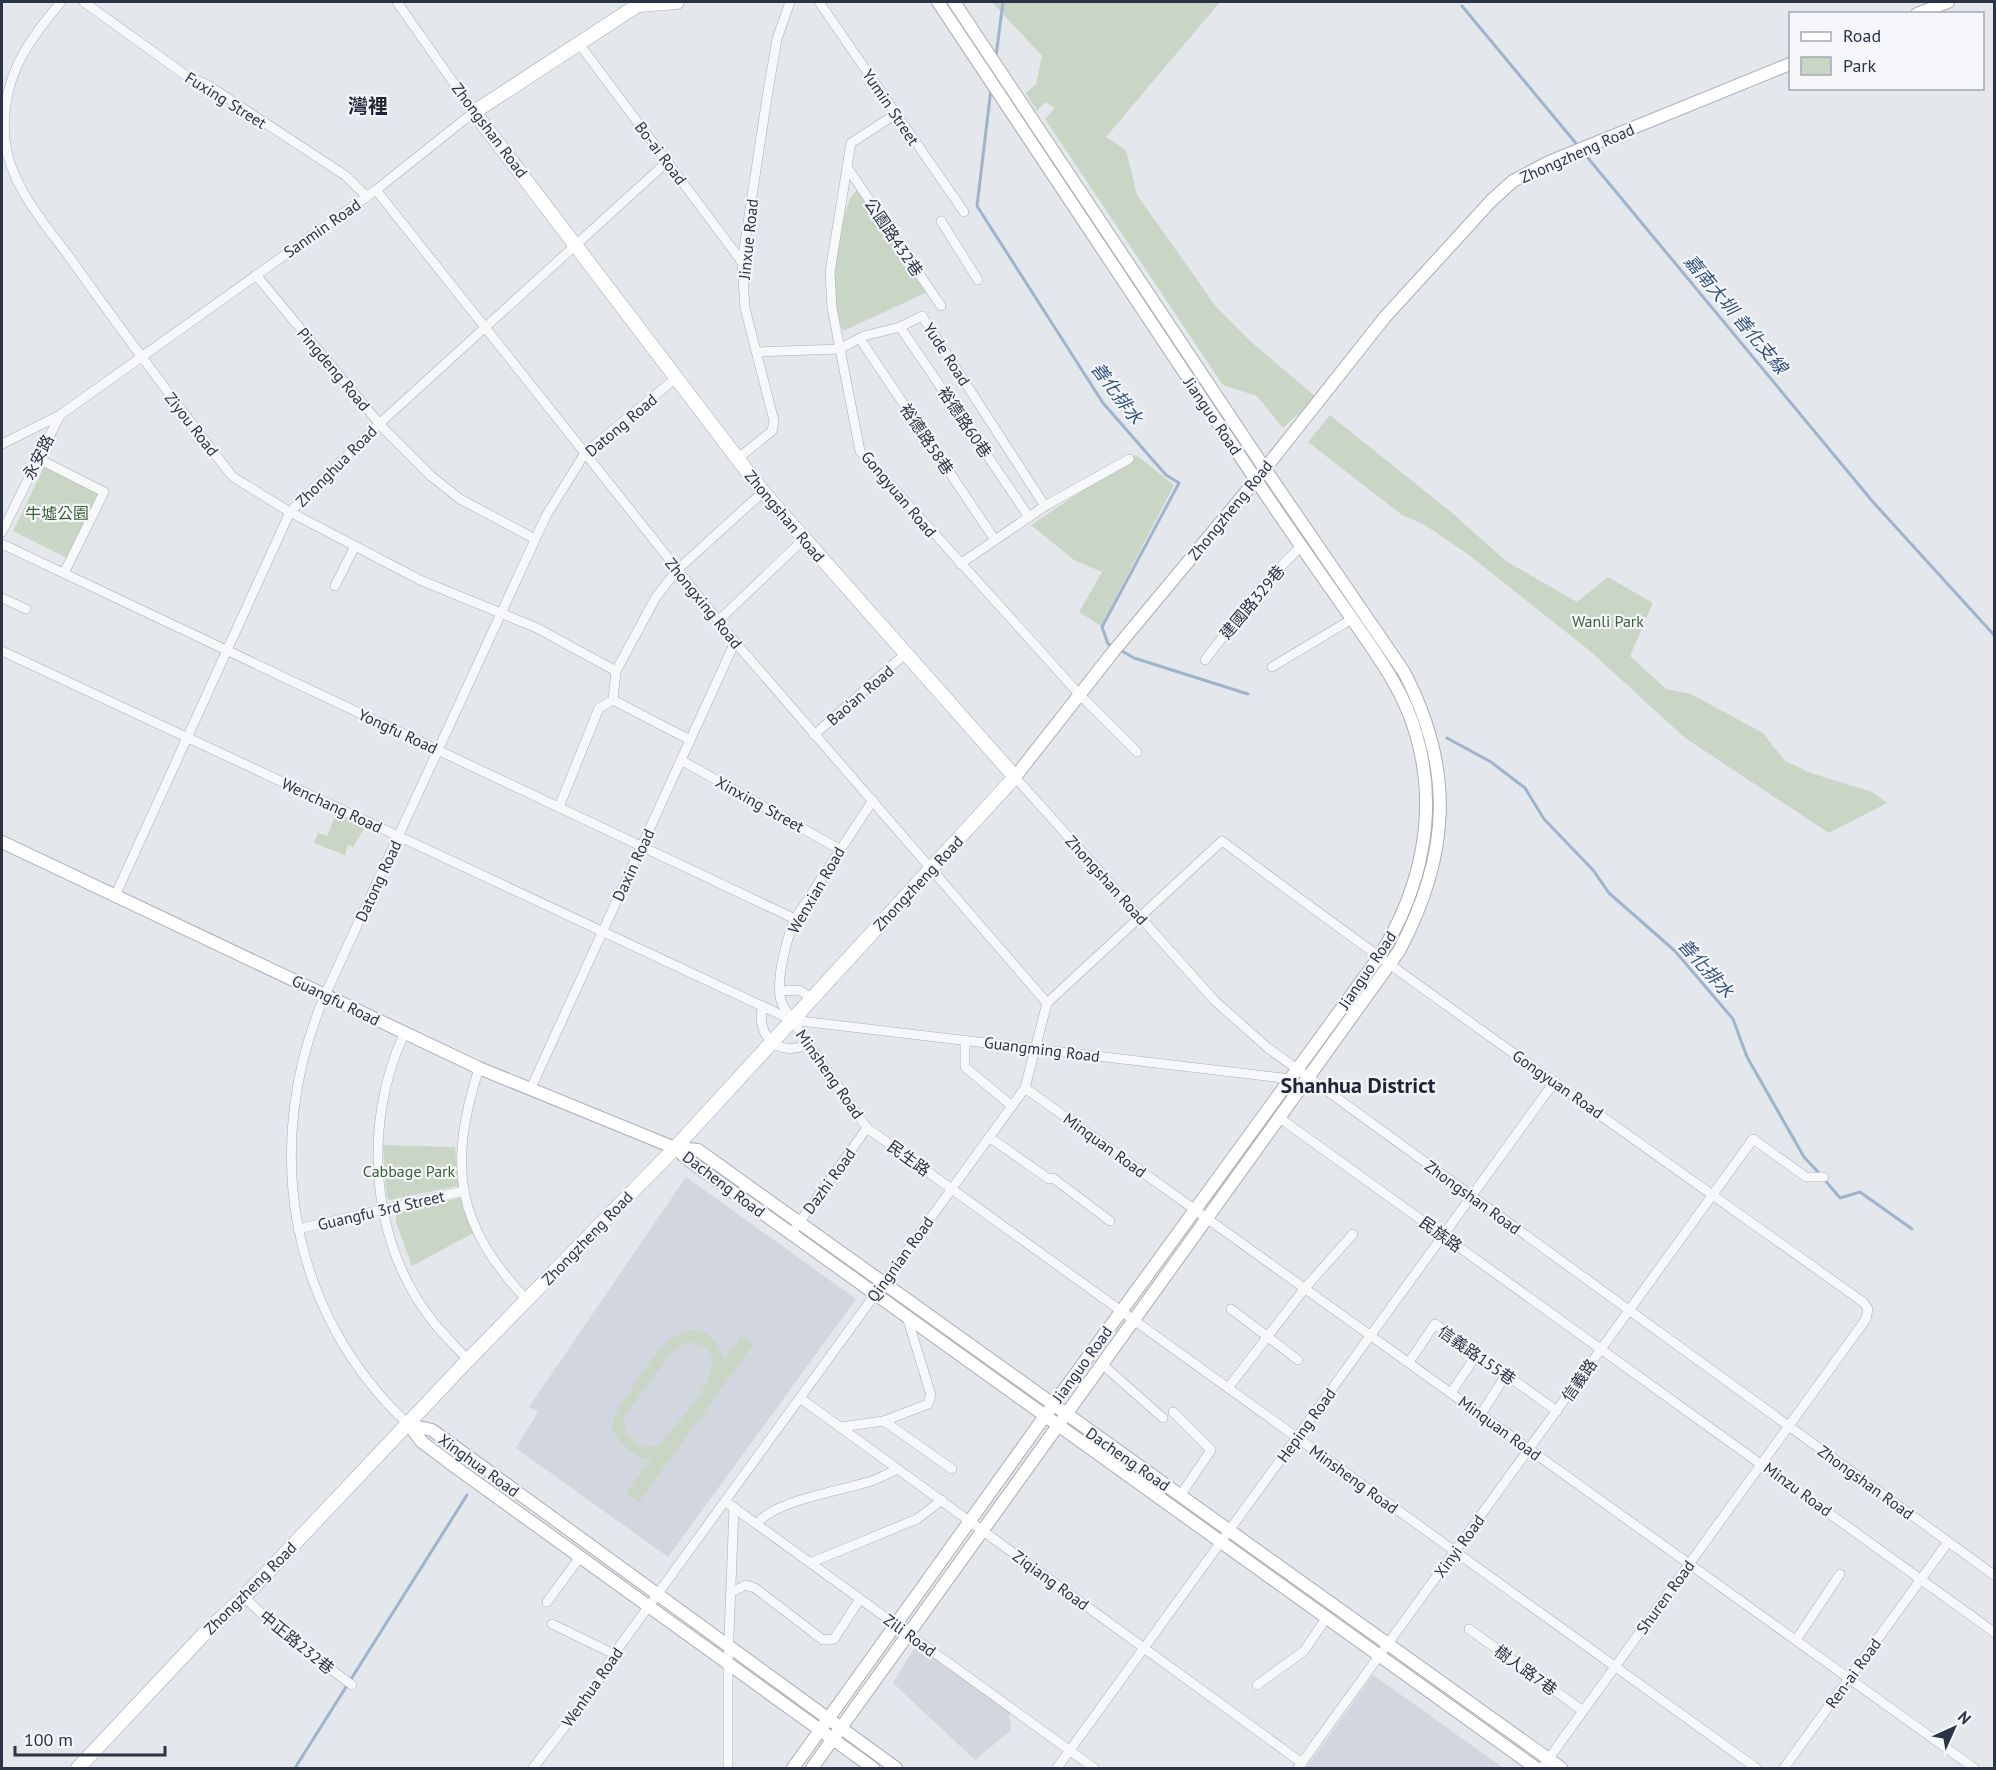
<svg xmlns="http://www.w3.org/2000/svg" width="1996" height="1770" font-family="'PT Sans','Noto Sans TC',sans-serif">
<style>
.built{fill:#d2d6de}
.green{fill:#c9d6c5;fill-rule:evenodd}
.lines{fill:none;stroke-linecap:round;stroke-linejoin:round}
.stream{stroke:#9fb4cc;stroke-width:3}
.street-casing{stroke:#a9aeb7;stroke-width:10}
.secondary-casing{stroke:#a9aeb7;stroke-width:14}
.primary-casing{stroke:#a3abb8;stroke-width:15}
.street{stroke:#f7f8fa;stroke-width:9}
.secondary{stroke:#fff;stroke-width:12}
.primary{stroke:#fff;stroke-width:14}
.labels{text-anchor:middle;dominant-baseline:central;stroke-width:4.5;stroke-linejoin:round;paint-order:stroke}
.street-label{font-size:16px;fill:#2b3445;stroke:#f4f6f9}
.park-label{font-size:16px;fill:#3f6138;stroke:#f4f6f9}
.water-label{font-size:18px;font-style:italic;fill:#34527a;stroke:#f4f6f9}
.quarter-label{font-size:20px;font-weight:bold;fill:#1d2536;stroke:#f4f6f9}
.district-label{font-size:22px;font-weight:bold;fill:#1d2536;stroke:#f4f6f9}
</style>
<rect width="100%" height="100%" fill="#e4e7ec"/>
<g class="built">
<polygon points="686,1177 856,1299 668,1557 516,1448 538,1412 529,1407"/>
<polygon points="919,1648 1009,1710 1011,1730 975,1760 893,1683 913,1650"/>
<polygon points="1373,1675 1432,1717 1503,1768 1306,1768"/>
</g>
<g class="green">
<polygon points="992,2 1220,2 1106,137 1126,150 1137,195 1217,308 1250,341 1316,397 1283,428 1257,396 1223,385 1045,119 1055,108 1045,102 1037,111 1026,93 1036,84 1042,56"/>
<path d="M859,189L934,289L843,331C838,316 835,301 835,285C834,267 842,197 859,189Z"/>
<polygon points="1330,415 1451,512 1506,561 1577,602 1608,577 1653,603 1630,656 1666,689 1691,694 1763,733 1785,761 1811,773 1872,792 1887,803 1829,833 1685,738 1590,651 1469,555 1425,525 1402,515 1308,442"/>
<polygon points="1136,455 1174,485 1101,626 1079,612 1102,572 1074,560 1031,525"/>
<polygon points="44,467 101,495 69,559 13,531"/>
<polygon points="338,809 368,823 353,847 348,845 345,855 314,843 318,833 327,836"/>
<polygon points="383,1145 455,1147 458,1186 390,1200 387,1198"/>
<polygon points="463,1197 477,1231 412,1266 396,1222 396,1213"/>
<path d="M687,1330C709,1329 719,1342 724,1361L741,1337L753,1345L639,1502L626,1493L652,1457L641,1459C627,1449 619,1441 611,1426L616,1413C633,1389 659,1338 687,1330ZM687,1342C749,1349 680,1419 663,1441L657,1446L640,1447L626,1433L624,1417L672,1352Z"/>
</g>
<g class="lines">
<g class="stream">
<polyline points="1462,6 1579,147"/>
<polyline points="996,56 1003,2"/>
<polyline points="991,89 977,206 1103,403 1166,475 1179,483 1102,627 1108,644 1114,647"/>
<polyline points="1583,152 1873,502 1994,635"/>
<polyline points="1120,650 1134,658 1248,694"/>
<polyline points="1447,738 1491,762 1525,788 1544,819 1593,870 1609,893 1675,951 1733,1019 1747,1057 1804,1157 1820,1174"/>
<polyline points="1824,1179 1840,1198 1860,1192 1912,1229"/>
<polyline points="295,1768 467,1495"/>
</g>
<defs>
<g id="street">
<path d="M61,2C25,44 0,81 5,140C10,187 47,226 73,262C122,332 173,399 225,467L233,477L290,512L420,580L537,628L616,671"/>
<polyline points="84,2 188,77 206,84 346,176 367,197"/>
<polyline points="819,2 964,212"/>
<polyline points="580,45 742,262"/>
<polyline points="896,114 851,143 830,272 832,308 860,451 1079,694 1137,752"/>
<polyline points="847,167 941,306"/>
<polyline points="376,190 735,642 1047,1003"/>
<polyline points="941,221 978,280"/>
<polyline points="256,275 383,428 431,476 460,499 535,539"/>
<polyline points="900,327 1029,517"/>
<polyline points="860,339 995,540"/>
<polyline points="757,352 839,349 864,336 900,327 922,316 1045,506"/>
<polyline points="2,444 60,415 376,190 474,112 397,2"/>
<polyline points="37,458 104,492 64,573"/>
<polyline points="737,459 772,431 774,421 745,308 742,262 768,91 777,39 790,2"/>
<polyline points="2,532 60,415"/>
<polyline points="2,544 795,919"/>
<polyline points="960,564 1045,506 1129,459"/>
<polyline points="335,586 355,546"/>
<polyline points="2,598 26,609"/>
<polyline points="718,621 804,539"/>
<polyline points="2,651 792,1020 1291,1079"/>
<polyline points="1205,660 1263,585 1301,546"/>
<polyline points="1272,667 1352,619"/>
<polyline points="613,700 690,740"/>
<polyline points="814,735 905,654"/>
<polyline points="681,760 839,849"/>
<polyline points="1015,777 1215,1001 1268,1048 1994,1575"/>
<path d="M873,800L795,919C787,938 774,983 782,1004C785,1009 789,1015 792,1020L867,1128L1756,1768"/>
<polyline points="559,807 599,708 613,700 616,671 656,597 677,570 763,492"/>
<polyline points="115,896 290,512 379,424 668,161"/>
<polyline points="780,991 799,990 812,998"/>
<path d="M763,1006C754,1035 781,1060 808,1043"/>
<path d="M404,1034C362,1125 370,1242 434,1323C445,1336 457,1348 468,1360"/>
<polyline points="965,1040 965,1067 1012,1106"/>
<path d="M479,1068C448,1166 455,1224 527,1300"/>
<polyline points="531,1088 735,642"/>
<polyline points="1025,1088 1974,1768"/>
<polyline points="1281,1119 1994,1632"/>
<polyline points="989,1137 1049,1179 1053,1178 1110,1221"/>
<polyline points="298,1229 464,1191"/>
<polyline points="791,1234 867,1128"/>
<polyline points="1231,1309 1298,1360"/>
<polyline points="1409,1362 1435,1324 1557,1411"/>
<polyline points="1102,1364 1163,1418"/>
<polyline points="1228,1388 1305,1288 1353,1234"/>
<polyline points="1451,1393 1477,1354"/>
<polyline points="800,1398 1302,1763"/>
<polyline points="1173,1412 1211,1450 1180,1496"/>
<polyline points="1481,1414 1506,1375"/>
<polyline points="884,1421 928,1404 931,1395 907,1317"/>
<path d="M409,1425C288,1313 261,1144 325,995L546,516L585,453L676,378"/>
<polyline points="841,1427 884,1421 952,1469"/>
<polyline points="726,1502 1094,1768"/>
<path d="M757,1524C773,1501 840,1491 868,1482C879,1479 889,1473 898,1469"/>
<polyline points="810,1563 917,1519 942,1500"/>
<polyline points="732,1592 746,1585 755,1588 823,1640 834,1639 860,1599"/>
<polyline points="244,1597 280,1631 352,1685"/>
<polyline points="547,1602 580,1557"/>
<polyline points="552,1624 614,1654"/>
<polyline points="1469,1629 1583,1711"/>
<polyline points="1796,1640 1840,1574"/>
<polyline points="1257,1685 1304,1651 1327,1617"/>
<path d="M533,1768L593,1690L614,1654L1025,1088L1047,1003L1222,841C1433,998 1648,1149 1863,1302L1868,1309L1866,1319L1542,1768"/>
<polyline points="728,1768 728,1662 734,1507"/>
<polyline points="1057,1768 1555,1081"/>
<polyline points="1298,1768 1753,1139 1806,1177 1824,1177"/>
<polyline points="1784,1768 1948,1542"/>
</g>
<g id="secondary">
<polyline points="1917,14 1948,2"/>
<polyline points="1015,777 1113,652 1256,480 1385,317 1491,201 1513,181 1549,162 1790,64"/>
<polyline points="2,842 479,1068 675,1148 698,1150 1561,1768"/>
<polyline points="675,1148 690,1161 1536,1768"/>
<polyline points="409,1425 432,1430 896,1768"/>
<polyline points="409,1425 422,1442 458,1469 873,1768"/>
<path d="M793,1768L1045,1416L1379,957C1421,890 1439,812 1416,734C1403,688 1374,651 1348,613C1317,569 1286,525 1256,480C1149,321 1045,161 938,2"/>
<path d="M812,1768L1399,951C1450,855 1455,770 1404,672L1265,469L954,2"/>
</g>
<polyline id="primary" points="78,1768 203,1635 244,1597 468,1360 675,1148 1015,777 763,492 474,112 638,5 677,2"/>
</defs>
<use href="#street" class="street-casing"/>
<use href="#secondary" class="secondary-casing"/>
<use href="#primary" class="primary-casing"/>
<use href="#street" class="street"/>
<use href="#secondary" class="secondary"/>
<use href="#primary" class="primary"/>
</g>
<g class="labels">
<g class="street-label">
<text transform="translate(226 100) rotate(32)">Fuxing Street</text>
<text transform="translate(891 107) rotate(56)">Yumin Street</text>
<text transform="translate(490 130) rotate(53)">Zhongshan Road</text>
<text transform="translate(661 153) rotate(53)">Bo-ai Road</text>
<text transform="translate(1577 153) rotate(-24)">Zhongzheng Road</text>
<text transform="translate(322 228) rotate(-35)">Sanmin Road</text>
<text transform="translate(894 237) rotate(56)">公園路432巷</text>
<text transform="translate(748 239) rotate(-84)">Jinxue Road</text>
<text transform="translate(947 354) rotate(57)">Yude Road</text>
<text transform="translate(334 369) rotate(50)">Pingdeng Road</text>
<text transform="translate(1213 416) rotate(56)">Jianguo Road</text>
<text transform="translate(965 422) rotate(56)">裕德路60巷</text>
<text transform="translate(192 424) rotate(52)">Ziyou Road</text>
<text transform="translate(621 425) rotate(-40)">Datong Road</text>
<text transform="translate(927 439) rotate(56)">裕德路58巷</text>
<text transform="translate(38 457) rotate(-63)">永安路</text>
<text transform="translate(336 466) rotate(-45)">Zhonghua Road</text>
<text transform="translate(899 494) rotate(50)">Gongyuan Road</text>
<text transform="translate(1230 510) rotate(-51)">Zhongzheng Road</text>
<text transform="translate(785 516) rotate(50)">Zhongshan Road</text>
<text transform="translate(1252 602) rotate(-50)">建國路329巷</text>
<text transform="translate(704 603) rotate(51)">Zhongxing Road</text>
<text transform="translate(860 695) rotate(-41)">Bao'an Road</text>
<text transform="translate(398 731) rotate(25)">Yongfu Road</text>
<text transform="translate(760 804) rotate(29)">Xinxing Street</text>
<text transform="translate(332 805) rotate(25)">Wenchang Road</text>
<text transform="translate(633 865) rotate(-65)">Daxin Road</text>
<text transform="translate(1107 880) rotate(48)">Zhongshan Road</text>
<text transform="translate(378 881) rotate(-65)">Datong Road</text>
<text transform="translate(918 883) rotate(-47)">Zhongzheng Road</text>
<text transform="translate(816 890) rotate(-60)">Wenxian Road</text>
<text transform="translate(1367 970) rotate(-56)">Jianguo Road</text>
<text transform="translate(336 1000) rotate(26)">Guangfu Road</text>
<text transform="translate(1042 1049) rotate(7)">Guangming Road</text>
<text transform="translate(830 1074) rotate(55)">Minsheng Road</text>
<text transform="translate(1558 1084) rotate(35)">Gongyuan Road</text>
<text transform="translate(1105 1145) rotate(36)">Minquan Road</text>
<text transform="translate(909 1158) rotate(36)">民生路</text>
<text transform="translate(829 1181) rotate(-54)">Dazhi Road</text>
<text transform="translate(724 1184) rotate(37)">Dacheng Road</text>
<text transform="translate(1473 1197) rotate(36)">Zhongshan Road</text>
<text transform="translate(381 1210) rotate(-13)">Guangfu 3rd Street</text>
<text transform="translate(1441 1234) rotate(36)">民族路</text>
<text transform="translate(587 1238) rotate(-46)">Zhongzheng Road</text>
<text transform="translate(900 1259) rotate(-54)">Qingnian Road</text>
<text transform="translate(1477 1355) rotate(35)">信義路155巷</text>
<text transform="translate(1082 1364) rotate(-54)">Jianguo Road</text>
<text transform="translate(1579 1380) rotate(-55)">信義路</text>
<text transform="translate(1306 1425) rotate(-54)">Heping Road</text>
<text transform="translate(1500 1428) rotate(36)">Minquan Road</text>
<text transform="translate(1128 1459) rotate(35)">Dacheng Road</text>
<text transform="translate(479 1465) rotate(36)">Xinghua Road</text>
<text transform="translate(1354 1479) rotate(36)">Minsheng Road</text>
<text transform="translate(1866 1482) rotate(36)">Zhongshan Road</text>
<text transform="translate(1798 1489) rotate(36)">Minzu Road</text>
<text transform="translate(1459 1546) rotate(-54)">Xinyi Road</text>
<text transform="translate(1051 1580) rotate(36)">Ziqiang Road</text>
<text transform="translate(250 1588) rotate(-45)">Zhongzheng Road</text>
<text transform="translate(1665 1597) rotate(-54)">Shuren Road</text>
<text transform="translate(910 1635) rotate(36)">Zili Road</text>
<text transform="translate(297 1642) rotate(39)">中正路232巷</text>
<text transform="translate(1526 1670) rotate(36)">樹人路7巷</text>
<text transform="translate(1853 1673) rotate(-54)">Ren-ai Road</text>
<text transform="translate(592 1687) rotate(-55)">Wenhua Road</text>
</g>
<g class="park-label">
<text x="57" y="513">牛墟公園</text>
<text x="1608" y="621">Wanli Park</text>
<text x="409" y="1171">Cabbage Park</text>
</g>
<g class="water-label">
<text transform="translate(1736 314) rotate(50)">嘉南大圳 善化支線</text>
<text transform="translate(1117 393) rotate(53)">善化排水</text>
<text transform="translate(1706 968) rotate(48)">善化排水</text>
</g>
<g class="quarter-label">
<text x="368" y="106">灣裡</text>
</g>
<g class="district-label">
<text x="1358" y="1085">Shanhua District</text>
</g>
</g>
<rect width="1996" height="1770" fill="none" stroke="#2b3445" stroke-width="6"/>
<rect x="1789" y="12" width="195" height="78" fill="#f4f6f9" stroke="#a4a8b1" stroke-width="1.5"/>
<rect x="1801" y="32" width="30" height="9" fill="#ffffff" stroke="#a4a8b1" stroke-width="1.5"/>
<text x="1843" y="42" font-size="18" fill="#2b3445">Road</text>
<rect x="1801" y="57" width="30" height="18" fill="#c9d6c5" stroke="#a4a8b1" stroke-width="1.5"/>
<text x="1843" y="72" font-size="18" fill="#2b3445">Park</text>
<g transform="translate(1954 1728) rotate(45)" stroke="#f4f6f9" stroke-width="4.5" paint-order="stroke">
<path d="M0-4.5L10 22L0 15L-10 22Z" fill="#2b3445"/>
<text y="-9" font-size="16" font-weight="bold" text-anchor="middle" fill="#2b3445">N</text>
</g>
<path d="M15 1746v9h150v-9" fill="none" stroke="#2b3445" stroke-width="3"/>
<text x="24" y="1746" font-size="18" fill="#2b3445" stroke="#f4f6f9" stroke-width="4.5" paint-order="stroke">100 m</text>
</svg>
